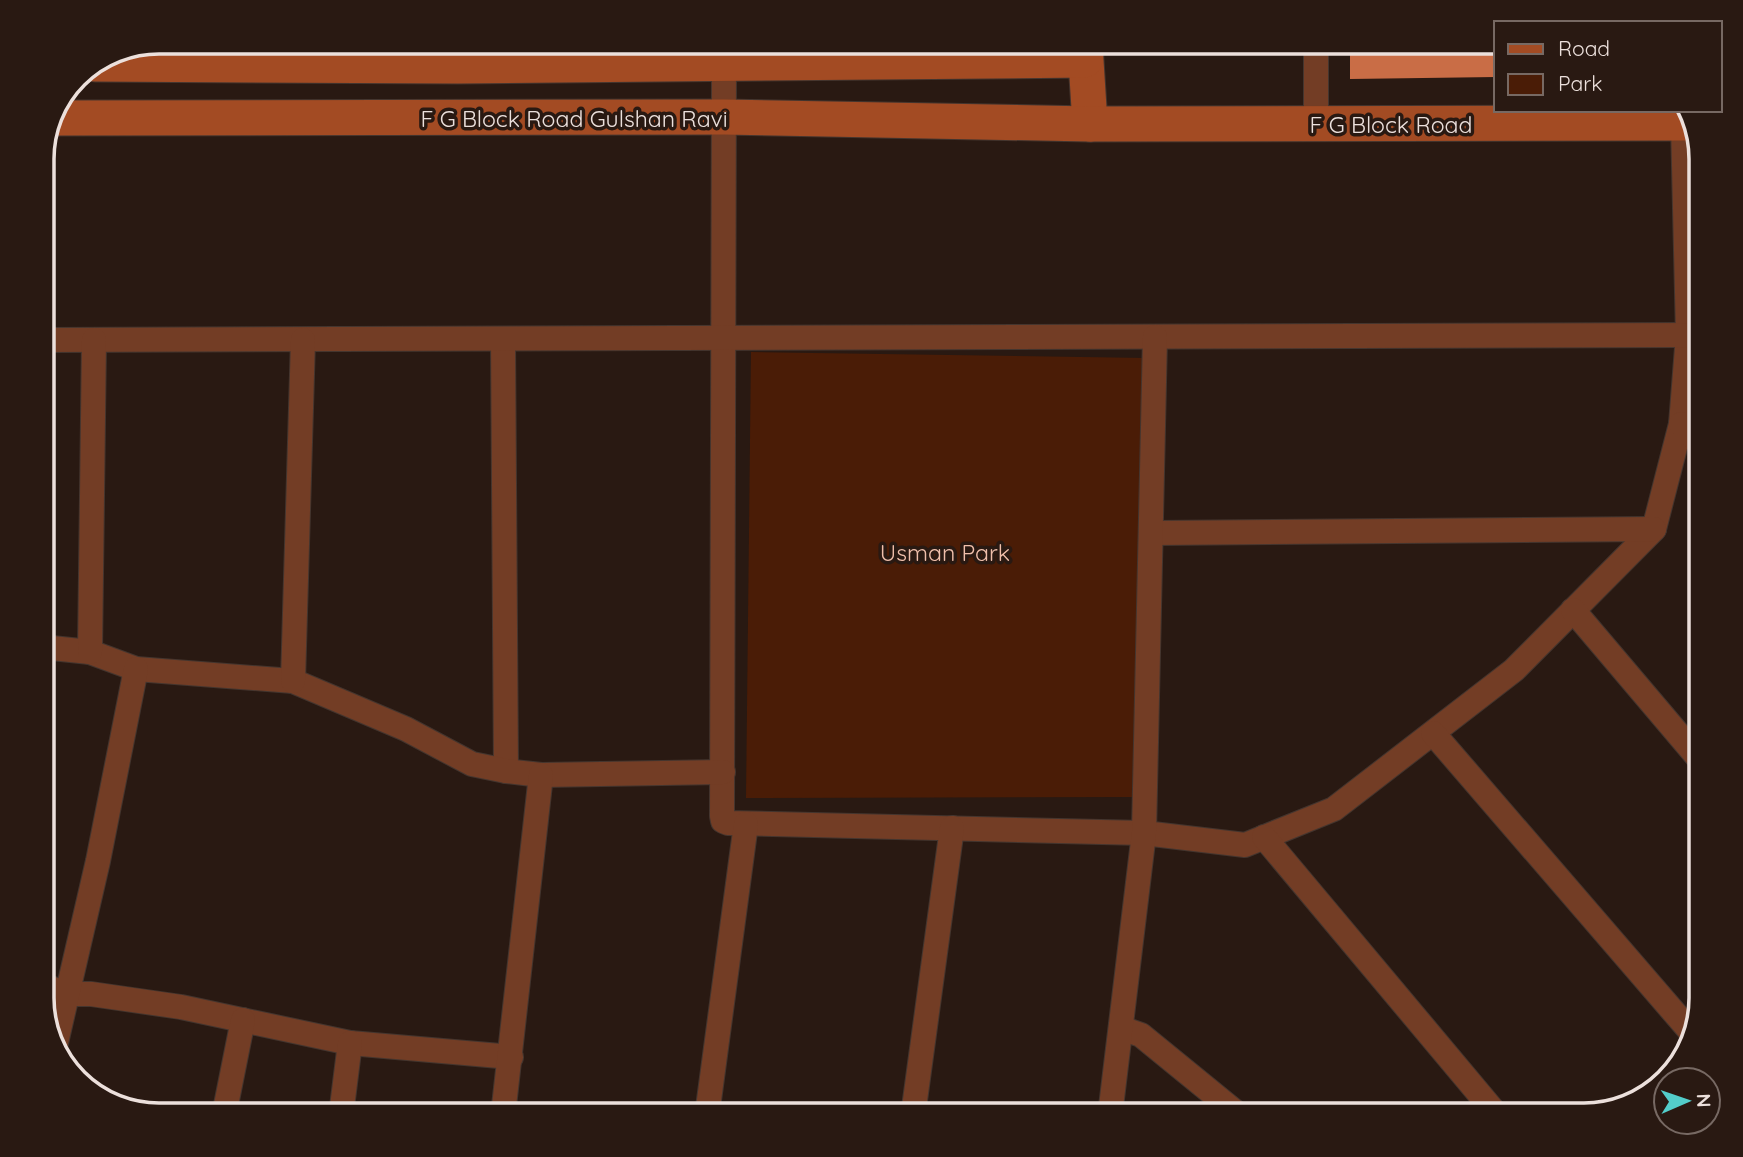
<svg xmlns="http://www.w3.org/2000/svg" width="1743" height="1157" font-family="Quicksand,sans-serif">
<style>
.green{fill:#4a1c06}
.building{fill:#c96d46}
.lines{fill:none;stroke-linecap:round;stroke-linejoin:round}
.street-casing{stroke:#44352e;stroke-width:26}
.secondary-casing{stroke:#44352e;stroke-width:37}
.street{stroke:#733d25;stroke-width:24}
.secondary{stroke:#a34b23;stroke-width:35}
.labels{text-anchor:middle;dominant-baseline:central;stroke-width:7;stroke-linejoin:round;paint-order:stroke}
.street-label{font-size:23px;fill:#ece0dc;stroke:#291912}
.park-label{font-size:23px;fill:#f0bfab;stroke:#291912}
.rim{fill:none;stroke:#ece0dc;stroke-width:3.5}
</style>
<rect width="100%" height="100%" fill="#291912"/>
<polygon class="green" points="751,352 1147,358 1134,797 746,798"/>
<polygon class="building" points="1350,43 1496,43 1496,77 1350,79"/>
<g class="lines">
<defs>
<g id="street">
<polyline points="1316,44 1316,124"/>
<polyline points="724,62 722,816 723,821 728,823 1144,833 1245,845 1334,809 1514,670 1654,529 1681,424 1688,335 1683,123"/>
<polyline points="503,339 506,771"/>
<polyline points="42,340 1701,335"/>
<polyline points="1681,424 1701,446"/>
<polyline points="1153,533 1654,529"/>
<polyline points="1573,610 1701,761"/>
<polyline points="42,647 90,652 136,669 293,681 406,729 472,764 506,771 541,775 723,772"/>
<polyline points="90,652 94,340"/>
<polyline points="293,681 303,340"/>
<polyline points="1433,733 1691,1032"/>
<polyline points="1264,837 1497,1115"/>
<polyline points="42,985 67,994 91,994 181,1007 350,1043 511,1057"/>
<polyline points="1121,1028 1141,1035 1239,1115"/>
<polyline points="55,1047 98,861 136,669"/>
<polyline points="224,1115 243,1020"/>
<polyline points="341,1115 350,1043"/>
<polyline points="503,1115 541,775"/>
<polyline points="707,1115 746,824"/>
<polyline points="913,1115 952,828"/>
<polyline points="1110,1115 1144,833 1155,337"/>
</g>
<g id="secondary">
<polyline points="1085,45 1090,124"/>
<polyline points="95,64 458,66 1085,60"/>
<polyline points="57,118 724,117 1090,124 1692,123"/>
</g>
</defs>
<use href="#street" class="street-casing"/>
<use href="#secondary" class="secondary-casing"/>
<use href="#street" class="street"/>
<use href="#secondary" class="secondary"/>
</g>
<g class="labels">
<g class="street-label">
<text x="574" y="118">F G Block Road Gulshan Ravi</text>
<text x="1391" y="124">F G Block Road</text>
</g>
<g class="park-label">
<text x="945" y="552">Usman Park</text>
</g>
</g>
<path d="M0 0H1743V1157H0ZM159 54H1584A105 105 0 0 1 1689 159V998A105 105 0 0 1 1584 1103H159A105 105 0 0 1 54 998V159A105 105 0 0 1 159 54Z" fill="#291912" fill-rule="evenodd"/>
<path class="rim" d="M159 54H1584A105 105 0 0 1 1689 159V998A105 105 0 0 1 1584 1103H159A105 105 0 0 1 54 998V159A105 105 0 0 1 159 54Z"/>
<rect x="1494" y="21" width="228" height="91" fill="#291912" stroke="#776963" stroke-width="2"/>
<rect x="1508" y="44" width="35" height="10" fill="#a34b23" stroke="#776963" stroke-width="2"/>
<text x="1558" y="56" font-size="21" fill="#ece0dc">Road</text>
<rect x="1508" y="74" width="35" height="21" fill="#4a1c06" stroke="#776963" stroke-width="2"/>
<text x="1558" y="91" font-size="21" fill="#ece0dc">Park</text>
<g transform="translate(1687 1101) rotate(88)"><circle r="33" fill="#291912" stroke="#776963" stroke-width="2"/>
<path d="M0-5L12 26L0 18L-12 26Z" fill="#53cdca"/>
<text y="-10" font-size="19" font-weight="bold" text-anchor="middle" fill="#ece0dc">N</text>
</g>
</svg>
